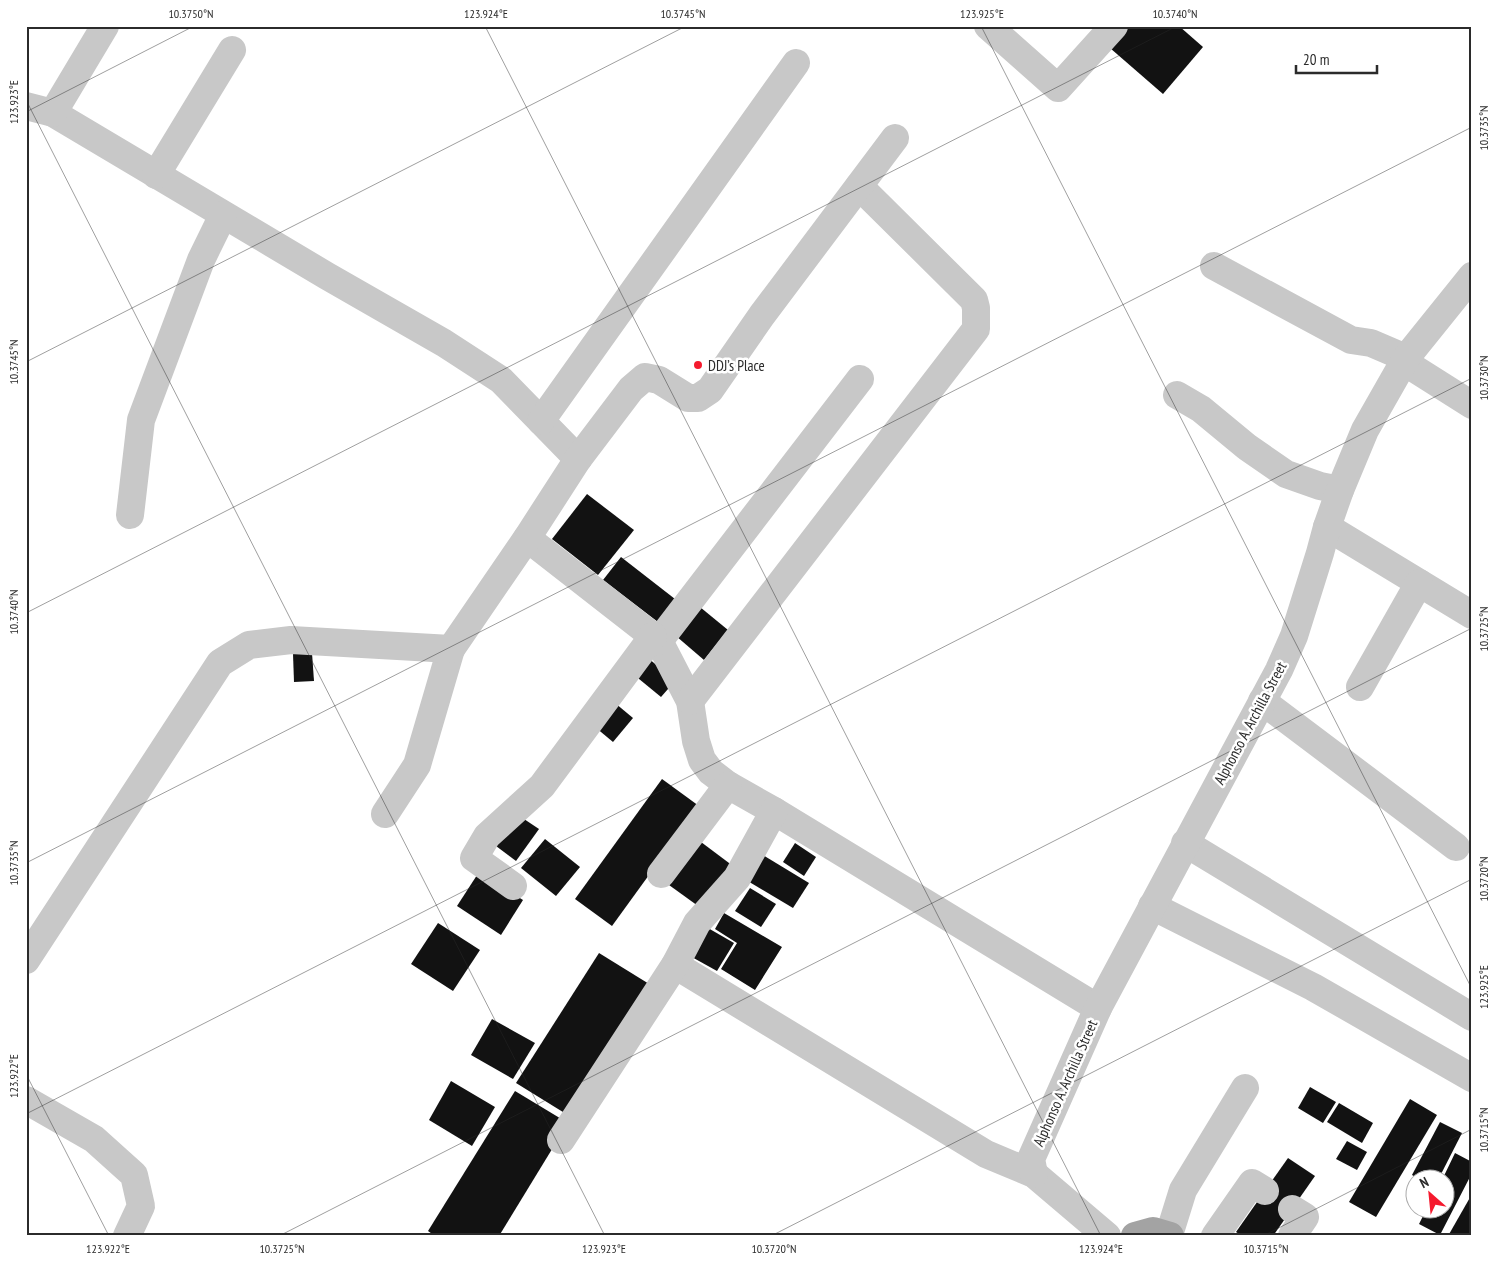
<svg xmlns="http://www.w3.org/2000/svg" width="1498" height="1262" font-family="'PT Sans Narrow',sans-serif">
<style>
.building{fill:#121212}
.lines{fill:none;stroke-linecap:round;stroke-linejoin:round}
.minor{stroke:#c8c8c8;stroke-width:28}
.major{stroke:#a3a3a3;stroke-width:28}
.ticks{fill:none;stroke:#2b2b2b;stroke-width:1;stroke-opacity:0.45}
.poi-dot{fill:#f51a2e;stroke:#fff;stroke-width:2}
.labels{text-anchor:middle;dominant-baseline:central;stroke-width:5;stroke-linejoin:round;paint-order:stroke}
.poi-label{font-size:15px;fill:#2b2b2b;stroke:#fff;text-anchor:start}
.street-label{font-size:15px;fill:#2b2b2b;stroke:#fff}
.neatline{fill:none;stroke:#2b2b2b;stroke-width:2}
.ticks-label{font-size:12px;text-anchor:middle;fill:#2b2b2b}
</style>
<rect width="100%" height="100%" fill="#fff"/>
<g class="building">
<polygon points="1129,26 1179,26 1203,47 1163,94 1110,48"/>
<polygon points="587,494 634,530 598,575 552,539"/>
<polygon points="621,557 675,599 658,622 603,580"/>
<polygon points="700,607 728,630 704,660 676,636"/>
<polygon points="312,653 314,681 294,682 293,654"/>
<polygon points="647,657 675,681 661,697 633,674"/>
<polygon points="615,703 633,718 613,742 595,727"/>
<polygon points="662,779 699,806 612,926 575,899"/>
<polygon points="518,815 539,829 516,861 496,846"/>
<polygon points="545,839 580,867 556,896 521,868"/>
<polygon points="701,842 737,869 705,911 669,885"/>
<polygon points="795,843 816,857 804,876 783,862"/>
<polygon points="761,854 809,883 793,908 746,880"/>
<polygon points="479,872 523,900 501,935 457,906"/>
<polygon points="750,888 776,904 761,927 735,911"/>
<polygon points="724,913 782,947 755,990 721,969 737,943 715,929"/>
<polygon points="438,923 480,950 453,991 411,964"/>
<polygon points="708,928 734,943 717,971 690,956"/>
<polygon points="599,953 654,987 571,1117 516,1083"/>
<polygon points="492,1019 535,1043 513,1079 471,1055"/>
<polygon points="451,1081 495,1107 472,1146 429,1120"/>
<polygon points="1310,1087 1336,1102 1323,1123 1298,1108"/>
<polygon points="515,1091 568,1123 499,1236 435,1236 428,1231"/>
<polygon points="1410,1099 1437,1115 1376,1217 1349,1202"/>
<polygon points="1339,1103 1373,1123 1362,1143 1327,1122"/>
<polygon points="1440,1122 1462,1133 1438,1180 1421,1180 1412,1175"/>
<polygon points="1347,1141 1367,1152 1357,1170 1336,1159"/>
<polygon points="1455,1153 1472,1162 1472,1173 1440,1235 1419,1224 1426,1210 1446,1210 1446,1180 1442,1180"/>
<polygon points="1288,1158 1315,1176 1273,1236 1242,1236 1236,1232"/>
<polygon points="1472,1194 1472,1236 1448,1236"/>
</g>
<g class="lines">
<g class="minor">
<polyline points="988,26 1058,88 1114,26"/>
<polyline points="26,106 53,113 327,276 444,343 501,380 578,459"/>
<polyline points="53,113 105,26"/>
<polyline points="156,175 232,50"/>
<polyline points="1214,266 1351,340 1371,343 1406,358"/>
<polyline points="1404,362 1472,405"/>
<polyline points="1177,395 1201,409 1247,447 1286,474 1320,486 1340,490"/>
<polyline points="541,421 796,63"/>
<polyline points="130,515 141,420 201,260 223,215"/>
<polyline points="1327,527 1472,615"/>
<polyline points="527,538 659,641 690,701 696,741 702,760 711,772 728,785 774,811 1098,1008"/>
<polyline points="659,641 860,379"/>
<polyline points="1360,687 1419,583"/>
<polyline points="690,701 976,329 976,308 974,300 859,186"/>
<polyline points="1262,701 1456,847"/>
<polyline points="385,814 417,765 451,649"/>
<polyline points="1185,843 1472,1017"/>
<polyline points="661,874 728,785"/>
<polyline points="513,886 474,858 487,836 542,786 653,636"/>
<polyline points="1152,906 1313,987 1472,1078"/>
<polyline points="26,960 220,663 249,645 291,640 451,649 527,538 578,459 631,389 645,377 659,380 688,398 698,398 710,390 762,315 895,138"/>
<polyline points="675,965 986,1154 1034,1174 1107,1236"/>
<polyline points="26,1100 94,1139 134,1175 141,1206 127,1236"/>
<polyline points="561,1140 675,965 697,923 737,878 774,811"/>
<polyline points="1034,1174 1031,1159 1098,1008 1279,670 1294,636 1320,553 1327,527 1340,490 1365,430 1406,358 1472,276"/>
<polyline points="1292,1209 1305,1217 1292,1236"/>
<polyline points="1169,1235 1183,1190 1245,1088"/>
<polyline points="1215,1236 1252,1183 1265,1191"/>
</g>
<polyline class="major" points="1135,1236 1153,1231 1170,1236"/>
</g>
<path class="ticks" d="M485,26L1101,1236M981,26L1472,989M26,100L605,1236M26,112L194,26M26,362L686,26M26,613L1177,26M26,863L1472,127M26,1074L109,1236M26,1114L1472,378M279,1236L1472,628M771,1236L1472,879M1263,1236L1472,1129"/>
<circle class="poi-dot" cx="698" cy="365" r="5"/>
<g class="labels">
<g class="poi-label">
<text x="708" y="365">DDJ’s Place</text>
</g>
<g class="street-label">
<text transform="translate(1250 723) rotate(-62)">Alphonso A. Archilla Street</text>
<text transform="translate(1065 1083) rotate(-66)">Alphonso A. Archilla Street</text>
</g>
</g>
<rect width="1498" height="1262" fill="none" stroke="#ffffff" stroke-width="55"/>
<g transform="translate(1430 1194) rotate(333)"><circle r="24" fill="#ffffff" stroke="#aaaaaa"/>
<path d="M0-4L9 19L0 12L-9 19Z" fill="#f51a2e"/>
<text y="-8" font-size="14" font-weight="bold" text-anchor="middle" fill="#2b2b2b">N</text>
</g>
<path d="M1296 65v8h81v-8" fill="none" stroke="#2b2b2b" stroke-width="2.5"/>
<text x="1303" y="65" font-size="15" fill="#2b2b2b" stroke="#ffffff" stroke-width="4" paint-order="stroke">20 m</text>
<rect x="28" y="28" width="1442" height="1206" class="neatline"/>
<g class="ticks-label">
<text x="191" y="18">10.3750°N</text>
<text x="486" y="18">123.924°E</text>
<text x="683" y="18">10.3745°N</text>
<text x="982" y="18">123.925°E</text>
<text x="1175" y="18">10.3740°N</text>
<text transform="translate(14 102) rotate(-90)" y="4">123.923°E</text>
<text transform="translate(1484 128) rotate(-90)" y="4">10.3735°N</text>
<text transform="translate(14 362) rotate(-90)" y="4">10.3745°N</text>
<text transform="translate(1484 378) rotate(-90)" y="4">10.3730°N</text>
<text transform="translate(14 612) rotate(-90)" y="4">10.3740°N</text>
<text transform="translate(1484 629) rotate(-90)" y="4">10.3725°N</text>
<text transform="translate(14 863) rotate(-90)" y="4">10.3735°N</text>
<text transform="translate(1484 879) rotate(-90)" y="4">10.3720°N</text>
<text transform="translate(1484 987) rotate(-90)" y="4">123.925°E</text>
<text transform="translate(14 1076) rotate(-90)" y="4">123.922°E</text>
<text transform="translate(1484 1130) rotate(-90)" y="4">10.3715°N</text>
<text x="108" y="1253">123.922°E</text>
<text x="282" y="1253">10.3725°N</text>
<text x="604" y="1253">123.923°E</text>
<text x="774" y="1253">10.3720°N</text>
<text x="1101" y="1253">123.924°E</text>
<text x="1266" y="1253">10.3715°N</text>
</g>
</svg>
